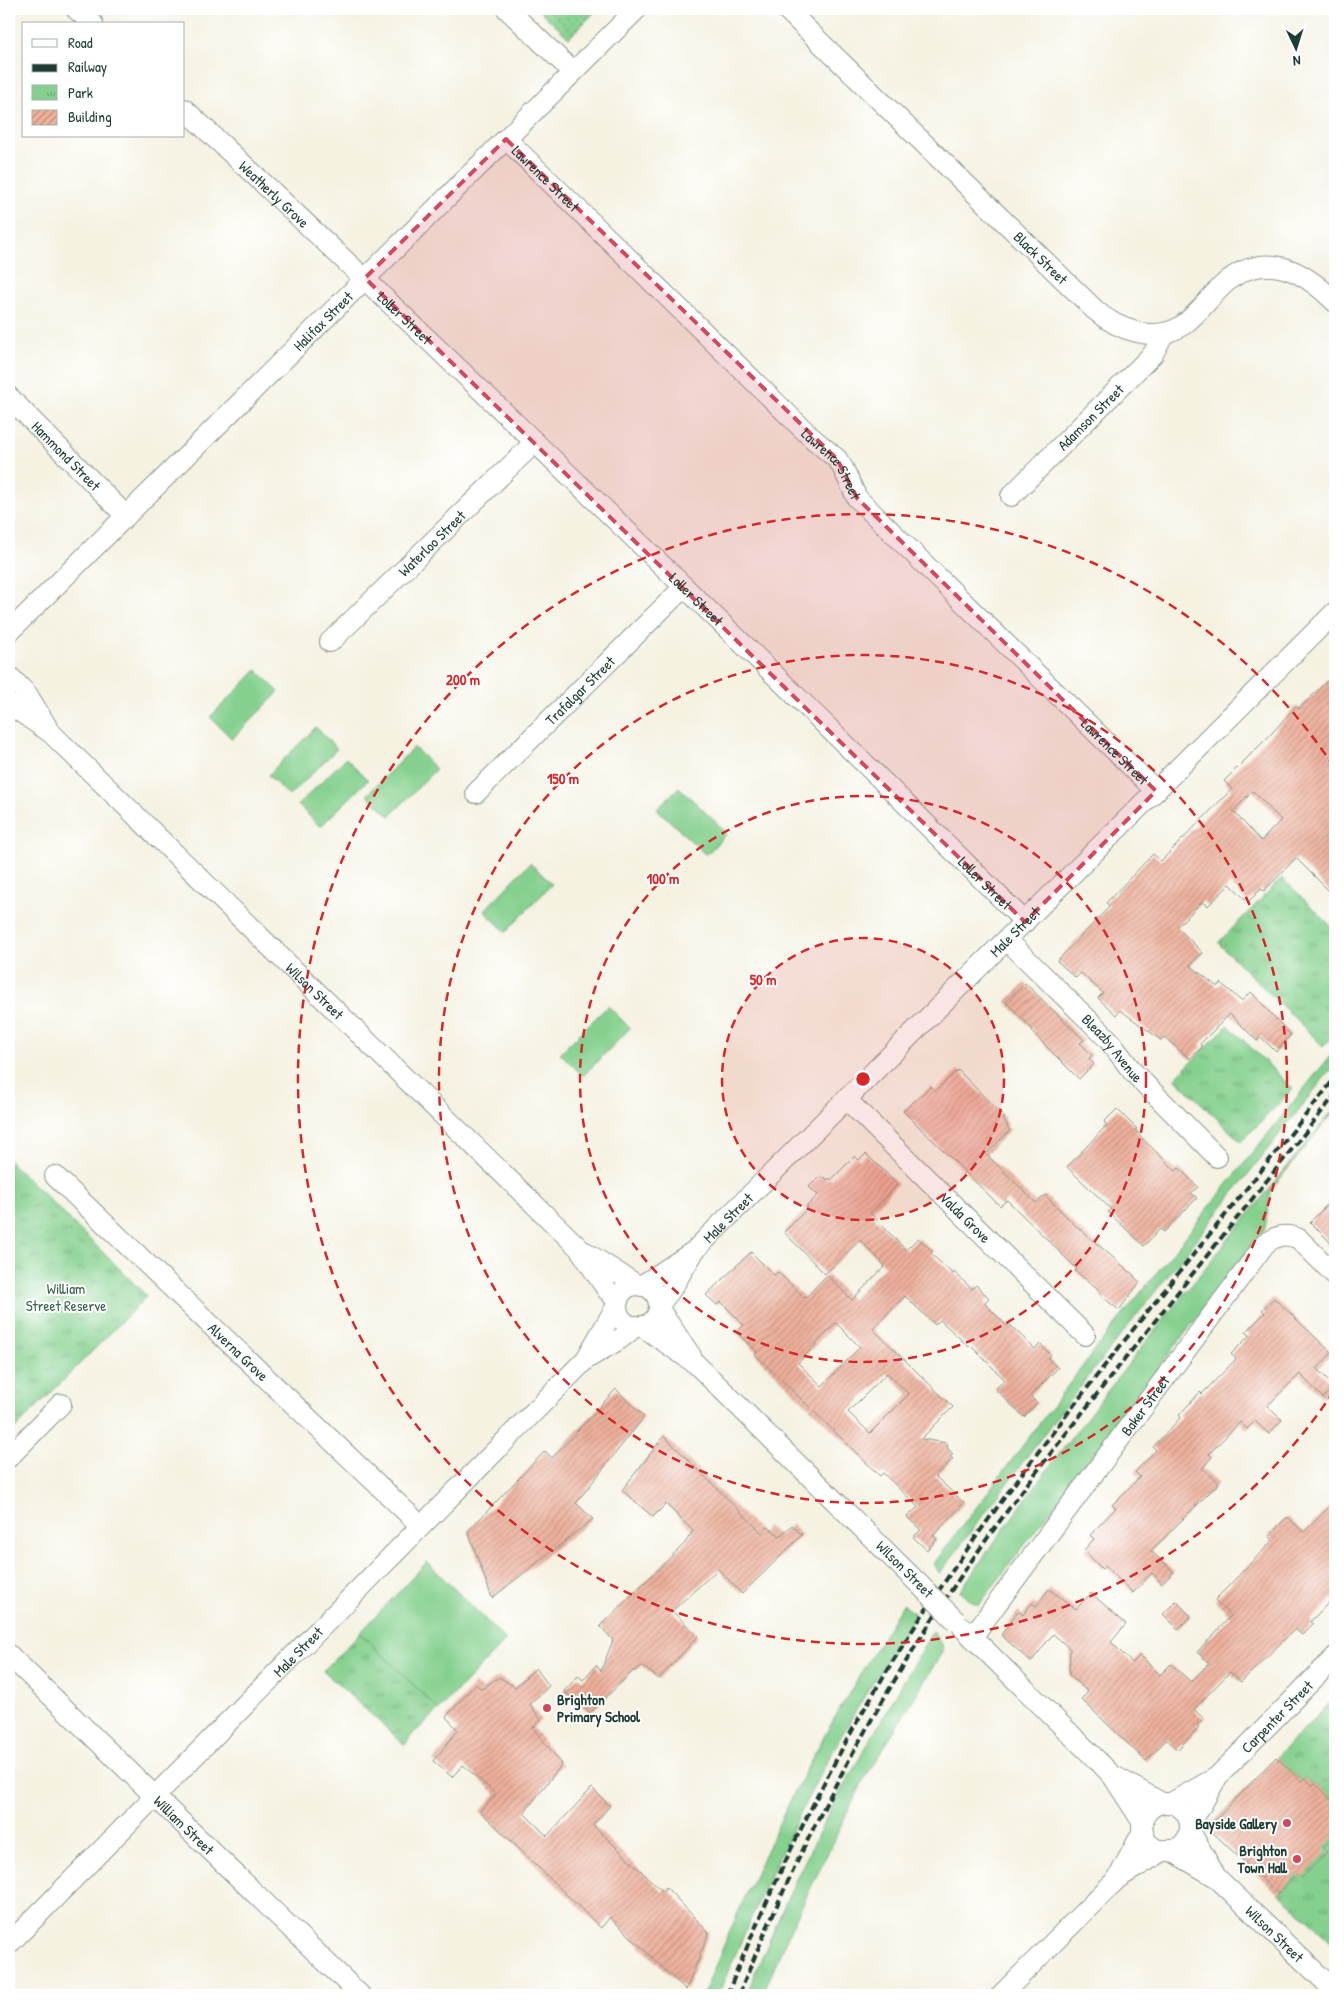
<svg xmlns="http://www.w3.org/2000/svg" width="1344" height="2004" font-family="'Patrick Hand',sans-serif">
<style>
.grass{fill:#85d08e;stroke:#528661}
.park{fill:url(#park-tufts);stroke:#528661}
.garden{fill:url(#garden-dots);stroke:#528661}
.building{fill:url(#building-hatch);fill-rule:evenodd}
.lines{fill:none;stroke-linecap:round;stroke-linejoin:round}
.minor-casing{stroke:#8a988b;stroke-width:22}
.minor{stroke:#fff;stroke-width:20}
.rail{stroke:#1f3d34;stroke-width:4;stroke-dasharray:8 4;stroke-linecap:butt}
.minor-bridge-casing{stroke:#8a988b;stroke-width:22;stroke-linecap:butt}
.minor-bridge{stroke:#fff;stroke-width:20}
.marked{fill:#d1495b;fill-opacity:0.2;stroke:#d1495b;stroke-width:4;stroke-dasharray:10 6;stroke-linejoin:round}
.ring{fill:none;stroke:#d62828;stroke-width:2.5;stroke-dasharray:9 6}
.poi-dot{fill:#d1495b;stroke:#fff;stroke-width:2}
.labels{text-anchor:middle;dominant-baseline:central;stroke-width:4;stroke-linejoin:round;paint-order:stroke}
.street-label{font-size:15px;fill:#1f3d34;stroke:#fff}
.park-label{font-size:15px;fill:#38624a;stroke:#fff}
.poi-label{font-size:15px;font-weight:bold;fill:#1f3d34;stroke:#fff;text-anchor:end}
.centre{fill:#d62828;stroke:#fff;stroke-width:2.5}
.ring-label{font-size:15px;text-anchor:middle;font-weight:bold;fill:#d62828;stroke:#fff;stroke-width:4;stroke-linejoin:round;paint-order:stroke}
</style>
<defs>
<pattern id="park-tufts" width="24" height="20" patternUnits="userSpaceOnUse" patternTransform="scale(1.25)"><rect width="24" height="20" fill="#85d08e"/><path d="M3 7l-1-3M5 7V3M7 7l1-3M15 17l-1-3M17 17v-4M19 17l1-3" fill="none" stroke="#6caa75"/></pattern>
<pattern id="garden-dots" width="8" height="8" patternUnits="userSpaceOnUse" patternTransform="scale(1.25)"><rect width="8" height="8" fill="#85d08e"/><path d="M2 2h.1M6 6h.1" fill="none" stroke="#6caa75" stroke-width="1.8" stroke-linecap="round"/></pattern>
<pattern id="building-hatch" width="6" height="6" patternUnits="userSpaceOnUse" patternTransform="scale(1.25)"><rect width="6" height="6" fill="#eeb09b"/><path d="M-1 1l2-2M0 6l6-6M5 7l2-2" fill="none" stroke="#c0907f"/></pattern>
</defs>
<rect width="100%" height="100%" fill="#fff"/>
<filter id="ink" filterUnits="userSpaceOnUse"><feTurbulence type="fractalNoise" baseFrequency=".02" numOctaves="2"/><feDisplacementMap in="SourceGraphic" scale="10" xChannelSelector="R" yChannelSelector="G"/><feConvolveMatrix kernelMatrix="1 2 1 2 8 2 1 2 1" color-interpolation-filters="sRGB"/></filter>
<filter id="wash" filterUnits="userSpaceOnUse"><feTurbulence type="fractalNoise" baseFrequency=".0096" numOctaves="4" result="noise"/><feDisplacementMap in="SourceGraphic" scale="20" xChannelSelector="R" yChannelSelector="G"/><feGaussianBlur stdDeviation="1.12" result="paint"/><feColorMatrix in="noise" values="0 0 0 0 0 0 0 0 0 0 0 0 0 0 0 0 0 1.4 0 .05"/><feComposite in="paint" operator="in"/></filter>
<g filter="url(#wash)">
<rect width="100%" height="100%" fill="#f5f2e2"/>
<g class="grass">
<polygon points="257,670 279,692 232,739 210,717"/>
<polygon points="316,727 337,749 289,796 268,775"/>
<polygon points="414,747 436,769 390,816 367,795"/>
<polygon points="346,758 368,780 320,827 298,805"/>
<polygon points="679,787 727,833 706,855 657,809"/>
<polygon points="530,863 552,884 506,932 484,911"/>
<polygon points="608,1006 630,1028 583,1076 560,1053"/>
<polygon points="1335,1050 1335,1064 1061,1411 940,1573 933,1565 1094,1351"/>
<path d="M1335,1108V1110L1271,1190L1265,1228L979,1605L972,1602L960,1591C1076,1423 1207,1266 1335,1108Z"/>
<polygon points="427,1562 506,1640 439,1710 360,1633"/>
<path d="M903,1604L915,1615C881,1668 848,1722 818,1778C781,1849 749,1922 718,1995H703C734,1921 766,1846 804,1774C834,1716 869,1660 903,1604Z"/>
<polygon points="932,1632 940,1641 944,1649 862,1783 793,1924 762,1995 746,1995 794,1883 830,1810"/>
</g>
<g class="park">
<polygon points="1282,878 1335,930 1335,1033 1323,1046 1218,943"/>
<polygon points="1228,1025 1293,1089 1241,1142 1175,1078"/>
<polygon points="9,1160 147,1296 9,1435"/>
<polygon points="360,1633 439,1710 412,1735 405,1745 323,1671"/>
<polygon points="1335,1698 1335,1803 1316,1784 1313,1786 1305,1778 1301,1781 1276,1757"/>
<polygon points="1335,1835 1335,1946 1296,1908 1278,1894"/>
</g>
<polygon class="garden" points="538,9 598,9 569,38"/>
<g id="blocks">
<g class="building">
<path d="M1335,673V827L1324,838L1335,848V897L1296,858L1264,891L1261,889L1248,902L1230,884L1208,906L1203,901L1177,927L1203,953L1190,965L1216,986H1218L1221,983L1241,1001L1251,992L1291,1035L1276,1052L1261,1037L1257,1041L1230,1014L1200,1044L1202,1047L1190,1059L1164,1037L1161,1040L1120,1010L1116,1015L1098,998L1103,993L1081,973L1076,978L1057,961L1110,906L1106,903L1153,854L1161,861L1232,789L1224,781L1273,732L1296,706L1299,709ZM1253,791L1281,820L1261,841L1233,811Z"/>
<polygon points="1025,983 1084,1040 1080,1043 1092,1055 1089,1059 1094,1064 1079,1079 1032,1032 1033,1030 1006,1002"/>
<polygon points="958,1070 1005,1118 1003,1119 1008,1125 1006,1126 1010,1130 986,1154 1036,1203 1045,1195 1076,1226 1135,1276 1134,1277 1140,1282 1119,1310 1100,1295 1101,1293 1097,1288 1075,1271 1077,1269 1007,1200 1000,1206 903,1111 931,1086 935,1091"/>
<polygon points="1117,1109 1137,1129 1135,1130 1145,1141 1176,1171 1179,1168 1198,1187 1191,1193 1197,1198 1164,1232 1160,1229 1144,1246 1108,1212 1111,1209 1067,1167 1107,1125 1104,1122"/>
<path d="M866,1154L898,1184L870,1213L906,1250L918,1238L933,1251L930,1253L953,1274L954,1272L972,1289L976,1285L989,1298L984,1303L1007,1326L1009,1324L1035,1349L1040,1344L1051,1355L1048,1358L1058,1368L1030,1396L1037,1403L1024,1417L995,1389L1005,1380L970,1345L969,1347L940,1320L935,1325L905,1296L873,1329L953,1407L921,1439L947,1443L948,1449L953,1454L950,1457L953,1459L935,1476L964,1503L933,1536L937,1539L927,1550L913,1537L921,1530L907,1517L918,1507L883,1473L880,1476L755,1354L757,1352L736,1332L744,1325L721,1302L717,1305L706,1295L751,1252L774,1275L778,1272L805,1298L827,1275L852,1300L885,1266L860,1240L825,1274L784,1232L808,1208L806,1207L818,1195L809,1187L820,1176L823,1179L825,1177L827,1180L829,1178L831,1180L855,1156L859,1160ZM836,1323L860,1347L822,1386L798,1363ZM887,1373L909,1394L870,1433L848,1412Z"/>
<polygon points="1335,1197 1335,1247 1310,1222"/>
<polygon points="1274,1298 1332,1353 1317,1369 1334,1386 1323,1398 1300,1374 1267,1406 1282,1420 1269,1434 1255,1421 1247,1429 1240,1422 1209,1454 1212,1457 1202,1468 1219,1483 1151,1551 1174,1572 1162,1584 1152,1573 1133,1593 1105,1566 1102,1569 1084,1550 1094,1539 1090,1535 1116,1508 1112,1505 1140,1477 1135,1472 1156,1450 1153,1447 1181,1417 1179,1415 1200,1392 1202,1394 1236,1359 1231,1354 1250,1335 1246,1332 1265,1313 1262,1310"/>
<polygon points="616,1389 644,1417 576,1503 593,1519 492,1598 468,1531 545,1451 552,1458"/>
<polygon points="664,1436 762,1533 768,1527 780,1536 792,1525 802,1535 742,1594 718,1569 672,1611 698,1636 659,1679 642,1666 635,1671 634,1670 590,1713 564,1691 578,1676 583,1680 596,1665 601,1671 613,1640 600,1626 685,1543 693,1531 666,1504 653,1517 622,1490"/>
<polygon points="1335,1501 1335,1596 1310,1622 1313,1624 1302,1635 1295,1629 1241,1682 1230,1672 1194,1709 1204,1719 1197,1725 1199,1728 1177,1750 1167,1739 1146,1761 1081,1699 1088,1692 1069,1675 1070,1649 1053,1634 1031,1662 1001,1635 1018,1611 1023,1615 1032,1603 1036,1606 1049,1589 1076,1609 1091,1593 1126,1624 1111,1642 1132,1663 1140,1655 1160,1675 1171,1664 1191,1682 1209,1663 1197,1652 1231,1616 1215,1600 1273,1540 1269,1536 1287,1517 1304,1532"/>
<polygon points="1176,1601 1191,1616 1178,1629 1163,1614"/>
<polygon points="536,1668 549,1686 530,1704 541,1720 533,1728 562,1764 524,1813 547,1836 592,1788 610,1806 593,1825 663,1892 666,1887 709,1933 686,1990 610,1917 601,1928 480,1811 496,1794 463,1765 452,1777 433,1761 458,1730 446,1717 475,1684 482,1689 499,1677 515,1687"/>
<polygon points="1276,1757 1301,1781 1305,1778 1313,1786 1316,1784 1335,1803 1335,1835 1323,1848 1327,1852 1302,1878 1297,1874 1278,1894 1208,1828"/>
</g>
</g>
</g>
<g filter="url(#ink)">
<use href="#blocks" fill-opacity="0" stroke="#8a988b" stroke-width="1"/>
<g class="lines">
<defs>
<g id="minor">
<polyline points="76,9 93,24"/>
<polyline points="507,9 573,72"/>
<path id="s1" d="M786,9L1095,310C1118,330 1155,344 1183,325C1201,312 1213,292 1230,279C1270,250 1306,273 1335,302"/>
<path id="s2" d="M184,109C469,375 748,647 1025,922"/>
<path id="s3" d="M506,139L812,438L837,459L843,468L857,498L1156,791"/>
<path id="s4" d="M9,397L126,516"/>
<path id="s5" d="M1011,496L1153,354L1164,333"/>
<path id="s6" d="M9,632L637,9"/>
<path id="s7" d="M330,642L534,443"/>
<polyline points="9,676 27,694 47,727"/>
<path id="s8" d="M9,704L51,733L579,1248L607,1290L618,1301"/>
<path id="s9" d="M476,793L684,587"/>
<path id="s10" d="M1007,940L1107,1038L1133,1072L1217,1157"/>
<path id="s11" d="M846,1099L1085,1335"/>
<path id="s12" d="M55,1176L421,1526"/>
<polyline points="585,1252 637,1285"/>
<circle cx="638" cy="1306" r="21"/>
<path id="s13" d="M641,1286L694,1251L1335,612"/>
<polyline points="659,1305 670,1291 692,1255"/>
<polyline points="659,1309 691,1356"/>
<polyline points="642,1326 696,1364 920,1585"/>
<polyline points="588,1358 620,1339 636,1326"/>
<polyline points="9,1457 61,1404"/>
<polyline points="963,1628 1112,1775 1143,1823"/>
<path id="s14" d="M972,1637L1265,1244C1276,1235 1286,1233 1299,1239L1335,1275"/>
<path id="s15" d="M9,1655L360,1995"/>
<polyline points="1116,1777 1162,1803"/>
<path id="s16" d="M1171,1803L1217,1777L1335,1657"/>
<circle cx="1166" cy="1827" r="24"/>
<polyline points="1190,1825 1216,1779"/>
<polyline points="1190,1831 1216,1877"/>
<path id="s17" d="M1170,1850L1216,1877L1335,1991"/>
<polyline points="1118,1878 1143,1831"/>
<path id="s18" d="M9,1944L586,1359L617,1305"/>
<polyline points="1001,1995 1118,1878 1165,1850"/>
</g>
</defs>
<use href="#minor" class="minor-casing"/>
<use href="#minor" class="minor"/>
<g class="rail">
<path d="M727,1995C778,1870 837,1747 910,1634C1037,1438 1191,1261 1335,1078"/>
<path d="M739,1995C786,1877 843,1763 910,1655C974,1549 1051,1452 1128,1355C1197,1268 1266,1182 1335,1095"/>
</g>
<defs>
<polyline id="minor-bridge" points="920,1585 956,1621"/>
</defs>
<use href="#minor-bridge" class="minor-bridge-casing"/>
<use href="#minor-bridge" class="minor-bridge"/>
</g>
</g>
<path class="marked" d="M506,139L837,459L857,498L1156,791L1025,922L365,278Z"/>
<circle cx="863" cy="1079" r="141" fill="#d62828" fill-opacity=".12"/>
<g class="ring">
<circle cx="863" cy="1079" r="141"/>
<circle cx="863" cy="1079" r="283"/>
<circle cx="863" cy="1079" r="424"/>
<path d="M1334 1391A565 565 0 1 1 1334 767"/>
</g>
<g class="poi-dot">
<circle cx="547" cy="1708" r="5"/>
<circle cx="1287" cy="1823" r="5"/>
<circle cx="1297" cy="1859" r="5"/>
</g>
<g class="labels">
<g class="street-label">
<text stroke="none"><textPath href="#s3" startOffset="56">Lawrence Street</textPath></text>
<text stroke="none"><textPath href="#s2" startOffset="124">Weatherly Grove</textPath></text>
<text stroke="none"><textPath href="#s1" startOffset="356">Black Street</textPath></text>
<text stroke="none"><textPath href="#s2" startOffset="304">Loller Street</textPath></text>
<text stroke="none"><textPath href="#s6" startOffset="442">Halifax Street</textPath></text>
<text stroke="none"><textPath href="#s5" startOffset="112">Adamson Street</textPath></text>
<text stroke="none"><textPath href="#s4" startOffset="82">Hammond Street</textPath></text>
<text stroke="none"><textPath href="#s3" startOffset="461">Lawrence Street</textPath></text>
<text stroke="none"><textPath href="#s7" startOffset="142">Waterloo Street</textPath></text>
<text stroke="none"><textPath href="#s2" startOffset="709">Loller Street</textPath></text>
<text stroke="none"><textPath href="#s9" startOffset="146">Trafalgar Street</textPath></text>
<text stroke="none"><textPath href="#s3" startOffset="866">Lawrence Street</textPath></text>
<text stroke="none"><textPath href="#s2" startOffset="1114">Loller Street</textPath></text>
<text stroke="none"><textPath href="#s13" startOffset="516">Male Street</textPath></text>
<text stroke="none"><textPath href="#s8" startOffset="420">Wilson Street</textPath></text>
<text stroke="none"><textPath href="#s10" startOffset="151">Bleazby Avenue</textPath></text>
<text stroke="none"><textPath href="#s13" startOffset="111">Male Street</textPath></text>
<text stroke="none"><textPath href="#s11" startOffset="168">Valda Grove</textPath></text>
<text stroke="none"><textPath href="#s12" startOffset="254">Alverna Grove</textPath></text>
<text stroke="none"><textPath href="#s14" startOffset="289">Baker Street</textPath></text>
<text transform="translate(905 1569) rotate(45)">Wilson Street</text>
<text stroke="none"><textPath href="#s18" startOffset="411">Male Street</textPath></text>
<text stroke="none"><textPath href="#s16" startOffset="138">Carpenter Street</textPath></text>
<text stroke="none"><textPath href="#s15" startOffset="244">William Street</textPath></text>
<text stroke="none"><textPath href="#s17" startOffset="135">Wilson Street</textPath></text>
</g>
<g class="park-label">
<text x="66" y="1288">William<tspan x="66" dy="17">Street Reserve</tspan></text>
</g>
<g class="poi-label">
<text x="557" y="1699" text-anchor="start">Brighton<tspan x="557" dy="17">Primary School</tspan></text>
<text x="1277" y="1823">Bayside Gallery</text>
<text x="1287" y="1850">Brighton<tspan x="1287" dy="17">Town Hall</tspan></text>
</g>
</g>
<circle cx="863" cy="1079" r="8" class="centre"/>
<g class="ring-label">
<text x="463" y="685">200 m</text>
<text x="563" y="784">150 m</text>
<text x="663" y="884">100 m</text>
<text x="763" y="985">50 m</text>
</g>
<rect width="1344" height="2004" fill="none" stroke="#fff" stroke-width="30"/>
<rect x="22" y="22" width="162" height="115" fill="#ffffff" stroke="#a5b1ae"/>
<rect x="32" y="39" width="25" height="8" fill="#ffffff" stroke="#a5b1ae"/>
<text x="68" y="48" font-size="15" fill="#1f3d34">Road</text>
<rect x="32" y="64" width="25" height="8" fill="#1f3d34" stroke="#a5b1ae"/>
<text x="68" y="72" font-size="15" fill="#1f3d34">Railway</text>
<rect x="32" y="85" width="25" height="15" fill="url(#park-tufts)" stroke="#a5b1ae"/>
<text x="68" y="98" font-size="15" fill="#1f3d34">Park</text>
<rect x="32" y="110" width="25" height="15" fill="url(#building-hatch)" stroke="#a5b1ae"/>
<text x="68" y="122" font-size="15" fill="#1f3d34">Building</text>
<g transform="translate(1296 48) rotate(176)" stroke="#ffffff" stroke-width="4" paint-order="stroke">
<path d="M0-4L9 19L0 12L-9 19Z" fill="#1f3d34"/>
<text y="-8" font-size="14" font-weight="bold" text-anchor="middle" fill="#1f3d34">N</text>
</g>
</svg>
